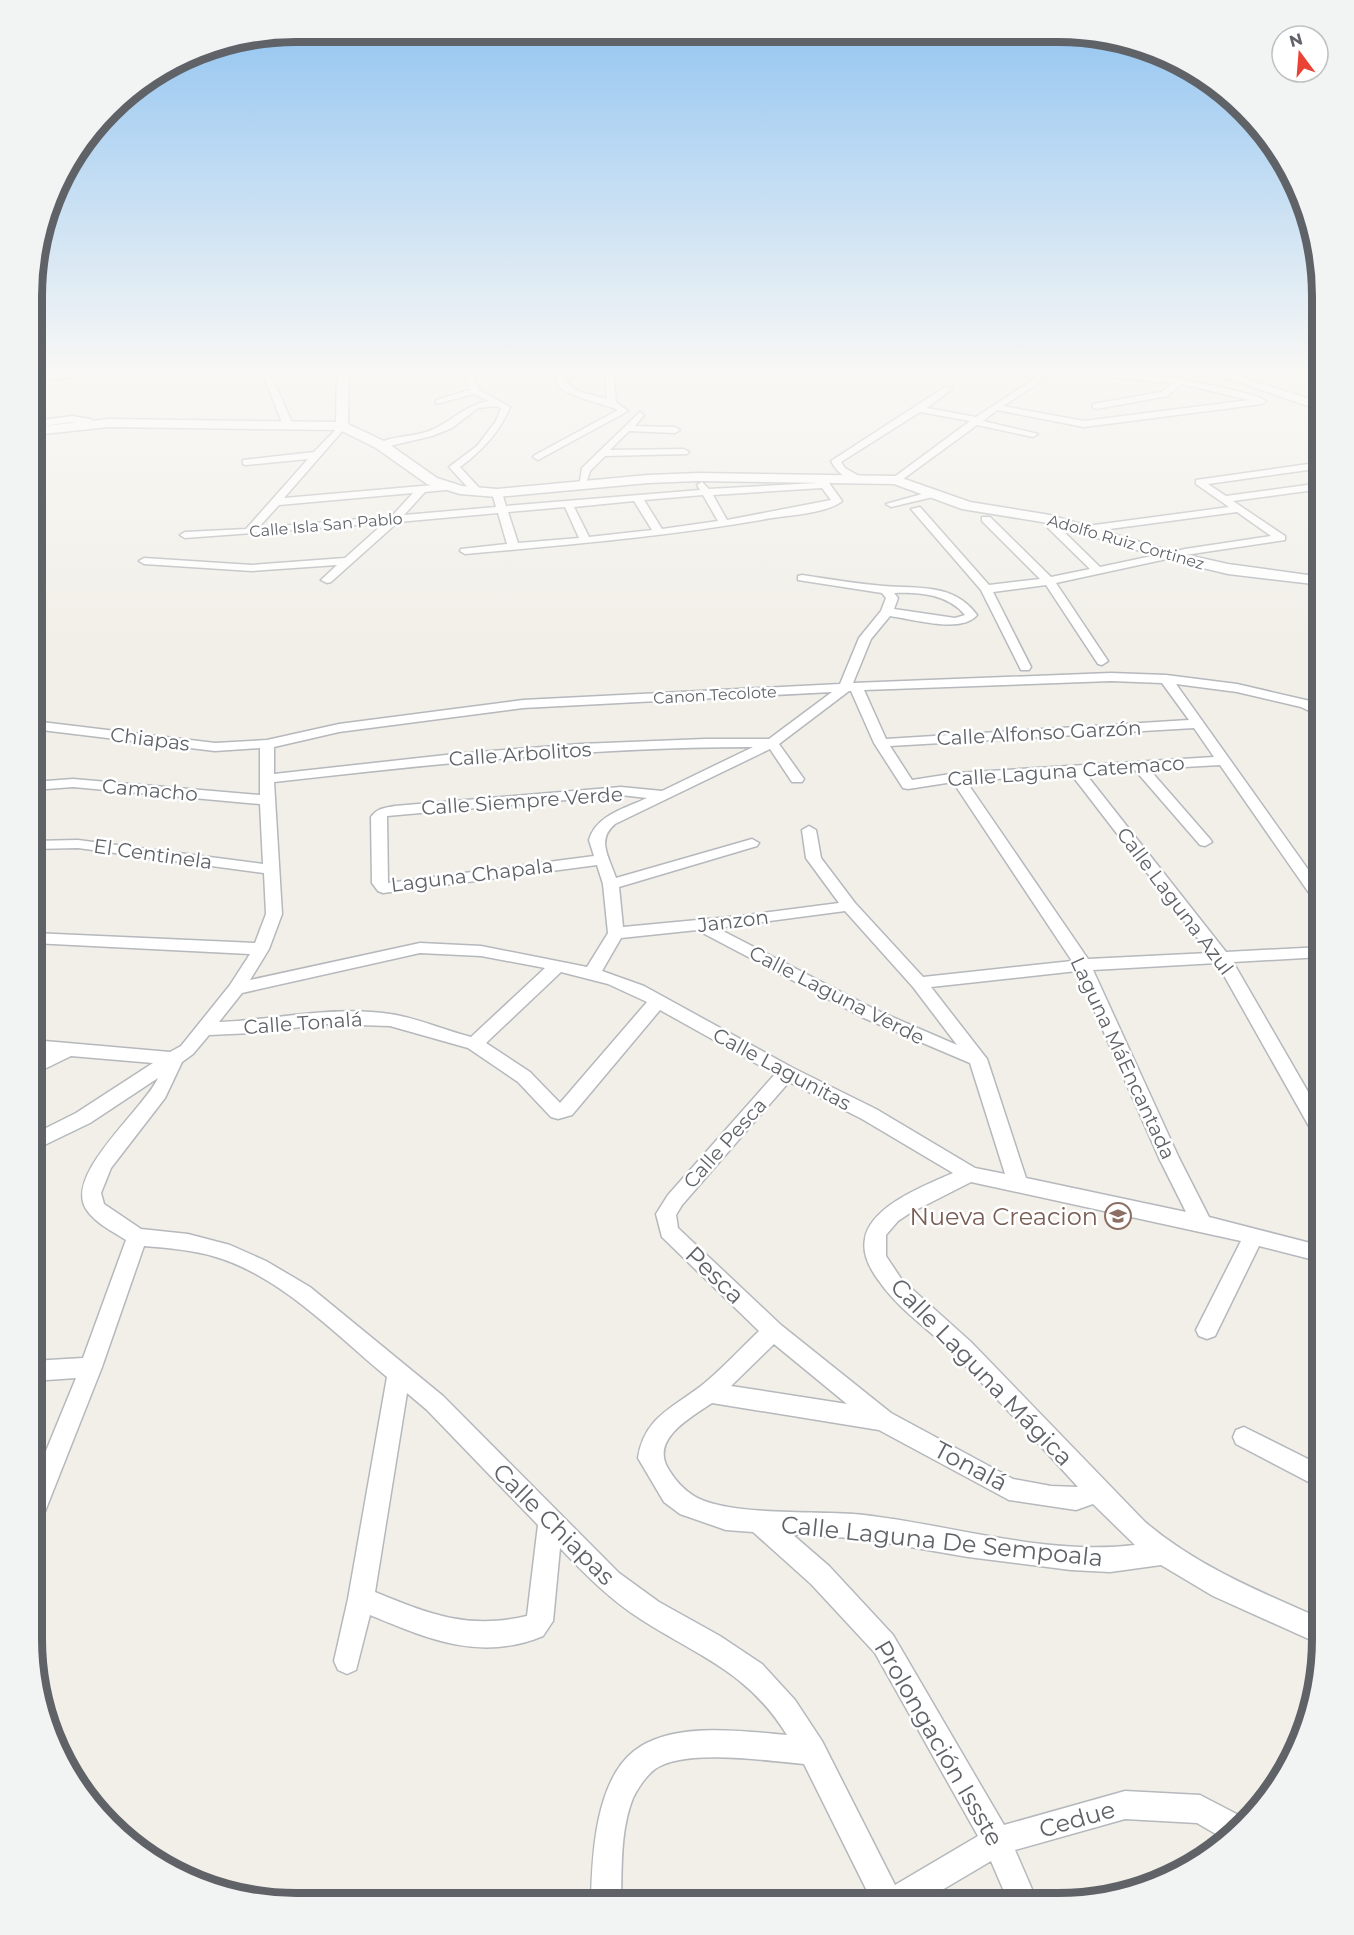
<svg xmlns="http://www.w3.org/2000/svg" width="1354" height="1935" font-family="Montserrat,sans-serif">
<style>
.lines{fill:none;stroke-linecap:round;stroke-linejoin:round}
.street-casing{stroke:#b5b8bc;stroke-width:3}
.secondary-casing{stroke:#b6babf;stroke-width:3}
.street{fill:#fff;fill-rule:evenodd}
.secondary{fill:#fff;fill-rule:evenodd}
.labels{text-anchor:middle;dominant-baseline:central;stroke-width:5;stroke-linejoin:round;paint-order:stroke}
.far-street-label{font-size:16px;fill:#5f6368;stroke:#fff}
.street-label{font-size:20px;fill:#5f6368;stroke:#fff}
.near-education-label{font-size:24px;fill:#785e54;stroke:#fff;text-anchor:end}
.near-street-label{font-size:24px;fill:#5f6368;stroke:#fff}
.rim{fill:none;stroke:#5f6368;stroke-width:8}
</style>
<rect width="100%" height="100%" fill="#f1efe8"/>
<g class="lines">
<defs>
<g id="street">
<polygon points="86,372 104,373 100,376 34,380 34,375"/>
<polygon points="262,372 270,372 293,425 291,427 283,425"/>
<path d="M464,372H472L479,390L510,407C499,433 482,451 460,467L483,492L478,495L474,494L449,467L477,446L496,421L501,408L496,406L478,408L452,428L432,436L381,448L376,445C389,436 411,437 426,432C451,424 463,405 489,401L474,394L436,404V400L470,390Z"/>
<path d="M554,372H562C571,395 585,392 607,399L605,372H613L616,402L628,411L538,460L533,457L535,455L618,410C605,404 566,396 559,386C556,383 555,376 554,372Z"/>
<path d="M1052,372H1068L1048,377L1003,406L1084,421L1249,400L1181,384L1168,396L1096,409L1093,408V404L1162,392L1172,383L1084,375L1080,372C1132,372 1181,377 1232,390C1243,393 1257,395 1266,401L1262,404L1084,427L997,410L983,421L1038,434L1033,437L977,425L899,482H893V478L970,421L920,412L841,462L845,468L859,476V480C846,481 837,472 831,461L945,387L952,389L927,408L976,417L1043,373Z"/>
<polygon points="640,412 644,415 635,426 675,427 680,430 675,433 629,431 610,450 684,449 689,452 687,454 605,456 590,471 585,487 579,487 582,468"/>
<polygon points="72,416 90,419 99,424 94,427 72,422 34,427 34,421"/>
<path d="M342,423L347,426L345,428L284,498L445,484L450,487L445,490L425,492L404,515L496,507L492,493L497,490L502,493L506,506L700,490L697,485L702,482L709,489L817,483L814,478L819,475L829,483L842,501C828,513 791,515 772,518C670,536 567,545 465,554L460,551L461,549L507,544L498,513L398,522L331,582L327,583L321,580L337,565L252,571L144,564L139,561L144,558L252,565L345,558L384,523L185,538L180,535L185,532L246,529L308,459L246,465L243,464V460L314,452ZM822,488L831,500L727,520L713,495ZM413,493L392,516L258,528L279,505ZM703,495L718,521L662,529L644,500ZM634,501L652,530L589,537L574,507ZM565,507L579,538L518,543L508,512Z"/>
<polygon points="1322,462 1322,468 1208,484 1226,496 1322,483 1322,489 1233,501 1285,536 1285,540 1185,555 1056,583 1108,661 1102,665 1098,664 1046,585 993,592 1031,667 1029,670 1021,670 981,590 911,509 920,507 989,585 1040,579 982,521 982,517 990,517 1051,577 1090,569 1048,528 1048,524 1056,524 1100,567 1185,549 1271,536 1237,512 1087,532 1082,529 1087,526 1229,507 1196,484 1196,480"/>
<polygon points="933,491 938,494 937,496 891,507 886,504"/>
<polygon points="1322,569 1322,576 1303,582 1297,579"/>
<path d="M802,575C829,579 857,584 884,586C919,589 954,583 977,615C962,634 912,619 890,616L871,639L853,683L1111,673L1166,675L1237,684L1310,701L1322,708V717L1301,707L1237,692L1176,684L1322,889V905L1316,903L1220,765L1149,769L1210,839L1212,842L1205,846L1200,845L1135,770L1085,773L1226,952L1322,947V957L1233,962L1322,1116V1139L1315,1137L1217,963L1093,970L1179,1158L1209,1217L1322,1246V1262L1259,1246L1215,1336L1207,1339L1199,1336L1196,1330L1241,1241L971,1182L910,1213L898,1221L886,1235V1256L902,1280L971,1342L1145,1522C1198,1567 1259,1591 1322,1619V1645L1213,1596L1161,1565L1110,1572L1071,1570L968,1557L864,1539L792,1534L829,1566L893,1635L1004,1825L1125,1791L1200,1795L1248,1820L1228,1841L1197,1823L1125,1819L1015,1850L1038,1903H1009L991,1861L920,1903H873L804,1764C767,1761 686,1748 655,1769C646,1776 638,1788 633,1798C620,1831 622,1868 621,1902H591C592,1857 595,1782 634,1751C672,1721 742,1731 787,1735C748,1672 700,1657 642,1620C610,1600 585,1574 560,1548L553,1621L543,1636C481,1662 428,1639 370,1615L356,1670L347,1674L338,1670L334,1661L348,1599L387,1377C336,1335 282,1277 216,1257C192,1250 169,1248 144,1246L102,1367L44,1514L40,1522L32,1525V1485L76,1378L32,1381V1361L83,1358L126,1240C112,1231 95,1223 86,1209C64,1174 144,1109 158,1078L90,1123L32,1151V1135L76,1113L153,1063L71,1056L32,1075V1061L46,1053L32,1052L33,1040L170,1052L181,1046L230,985L250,954L33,943V933L255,943L266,914L264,873L78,848L33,849V841L78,840L263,864L260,804L73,787L33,790V782L73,779L260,795V748L215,751L33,729V721L215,743L267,740L339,724L523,700L840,684L859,638L881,611L886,598L882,593L798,580V576ZM894,593C919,592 948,594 965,615L955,618L894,609L898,598ZM1111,681L1162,683L1189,720L886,739L864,690ZM849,691H851L874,743L903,788L908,789L953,782L1072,961L923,977L855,903L821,858L816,830L809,826L802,830L806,858L839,903L740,916L623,927L619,887L757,846L759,843L752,839L616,878C609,857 596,840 615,824L770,749L792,782H802L804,779L779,744ZM832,692L769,739H705L580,744L455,754L274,774V747L339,732L523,708ZM1194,728L1214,757L957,773L912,780L890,746ZM753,747L662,791L621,787L395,806C385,808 377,808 371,817L372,883L378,891L383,893L597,865L603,884L608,933L587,967L481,946L420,943L250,980L269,949L282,914L274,782C433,764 592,747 753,747ZM1071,774L1209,953L1088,959L966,781ZM621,795L647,798C626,808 596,815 589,840L594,856L388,883L387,816ZM845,911L913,987L957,1045L876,1010L717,928ZM697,930L864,1018L970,1063L1005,1174L975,1168L876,1109L793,1068L644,986L602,971L621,938ZM420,953L481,956L545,968L471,1037C444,1030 417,1018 390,1014C334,1005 275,1020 219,1022L242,993ZM1077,971L1159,1158L1186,1212L1026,1178L987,1059L931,987ZM561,972L608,984L647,1002L560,1103L530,1072L486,1043ZM660,1010L775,1074L668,1195L656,1214L662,1237L759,1331C740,1349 721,1370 701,1386C672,1408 644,1418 638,1458L664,1502L680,1514L726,1530L753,1532L811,1584L875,1653L978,1836L895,1885L822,1741L795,1700L762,1664L720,1636L659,1602L619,1573L443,1396L310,1287L266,1261L230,1245L188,1234L141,1229L104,1204L101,1193L111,1168L165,1098L182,1062L193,1054L209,1035L252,1033L326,1024L390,1026L468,1048L518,1082L551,1117L558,1119L572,1115ZM789,1082L862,1119L953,1173C926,1185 870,1206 865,1239C862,1254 870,1269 879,1281C899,1310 929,1329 954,1354C996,1397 1037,1442 1078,1487L1051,1486L1013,1479L891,1413L781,1325L678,1228L676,1215L682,1205ZM774,1344L847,1404L731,1386ZM407,1393L427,1410L538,1525L527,1616C467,1630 429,1614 375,1592ZM712,1403L879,1430L1009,1500L1076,1510L1093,1504L1135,1545C1047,1556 951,1525 864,1515C820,1510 729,1517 694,1496C683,1489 675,1480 669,1470C649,1440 690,1418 712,1403Z"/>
<polygon points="1244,1427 1322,1466 1322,1489 1236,1444 1233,1437 1236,1430"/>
</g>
<g id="secondary">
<polygon points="337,372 349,372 348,424 386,442 437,478 462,486 497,489 648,475 698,473 896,476 970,502 1050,515 1174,552 1228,564 1322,577 1322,585 1228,574 1170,560 1048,523 962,509 894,484 698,481 648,483 497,497 460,494 427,484 376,448 340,430 109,427 34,435 34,427 109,419 336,422"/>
<polygon points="1210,372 1226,372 1322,403 1322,411"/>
</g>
</defs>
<use href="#street" class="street-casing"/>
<use href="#secondary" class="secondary-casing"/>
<use href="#street" class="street"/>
<use href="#secondary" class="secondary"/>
</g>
<linearGradient id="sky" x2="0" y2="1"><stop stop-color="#8fc3f1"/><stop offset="0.58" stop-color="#f9f8f5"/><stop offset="1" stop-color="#f9f8f5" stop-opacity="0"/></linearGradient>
<rect width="1354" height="642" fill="url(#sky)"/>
<defs>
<symbol id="school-ring" viewBox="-11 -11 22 22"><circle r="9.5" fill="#fff" stroke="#8d6e63" stroke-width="1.5"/><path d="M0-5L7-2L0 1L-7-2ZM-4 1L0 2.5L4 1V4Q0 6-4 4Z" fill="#8d6e63"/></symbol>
</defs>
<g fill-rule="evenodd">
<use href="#school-ring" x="1103" y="1201" width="30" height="30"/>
</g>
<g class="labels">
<g class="far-street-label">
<text transform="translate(326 525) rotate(-5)">Calle Isla San Pablo</text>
<text transform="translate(1126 542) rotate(16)">Adolfo Ruiz Cortinez</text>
<text transform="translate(715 695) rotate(-3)">Canon Tecolote</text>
</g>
<g class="street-label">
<text transform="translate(1039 733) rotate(-3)">Calle Alfonso Garzón</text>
<text transform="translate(150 739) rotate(7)">Chiapas</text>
<text transform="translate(520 754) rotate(-4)">Calle Arbolitos</text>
<text transform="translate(1066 771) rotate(-4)">Calle Laguna Catemaco</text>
<text transform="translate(150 790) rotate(5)">Camacho</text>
<text transform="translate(522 801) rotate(-4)">Calle Siempre Verde</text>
<text transform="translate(153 854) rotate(8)">El Centinela</text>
<text transform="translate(472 875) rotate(-7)">Laguna Chapala</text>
<text transform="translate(1175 901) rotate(53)">Calle Laguna Azul</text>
<text transform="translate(733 921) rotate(-7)">Janzon</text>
<text transform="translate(837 995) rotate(27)">Calle Laguna Verde</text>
<text transform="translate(303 1023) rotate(-4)">Calle Tonalá</text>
<text transform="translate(1123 1058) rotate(65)">Laguna MáEncantada</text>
<text transform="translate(782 1069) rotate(28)">Calle Lagunitas</text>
<text transform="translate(725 1143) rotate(-48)">Calle Pesca</text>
</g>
<g class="near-education-label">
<text x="1098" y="1216">Nueva Creacion</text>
</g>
<g class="near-street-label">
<text transform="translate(715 1275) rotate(44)">Pesca</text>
<text transform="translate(982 1372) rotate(46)">Calle Laguna Mágica</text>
<text transform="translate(971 1466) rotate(28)">Tonalá</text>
<text transform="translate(554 1524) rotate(45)">Calle Chiapas</text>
<text transform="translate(942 1541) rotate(6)">Calle Laguna De Sempoala</text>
<text transform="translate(939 1743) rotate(60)">Prolongación Issste</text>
<text transform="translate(1077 1819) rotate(-16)">Cedue</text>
</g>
</g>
<path d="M0 0H1354V1935H0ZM296 42H1058A254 254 0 0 1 1312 296V1639A254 254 0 0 1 1058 1893H296A254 254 0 0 1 42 1639V296A254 254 0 0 1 296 42Z" fill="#f2f3f3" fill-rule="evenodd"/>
<path class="rim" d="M296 42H1058A254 254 0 0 1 1312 296V1639A254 254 0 0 1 1058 1893H296A254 254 0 0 1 42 1639V296A254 254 0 0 1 296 42Z"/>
<g transform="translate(1300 54) rotate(344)"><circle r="28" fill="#ffffff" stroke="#bfc1c3" stroke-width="1.5"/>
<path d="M0-4.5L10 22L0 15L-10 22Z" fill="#ea4335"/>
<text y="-9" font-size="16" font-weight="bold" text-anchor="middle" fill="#5f6368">N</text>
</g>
</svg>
